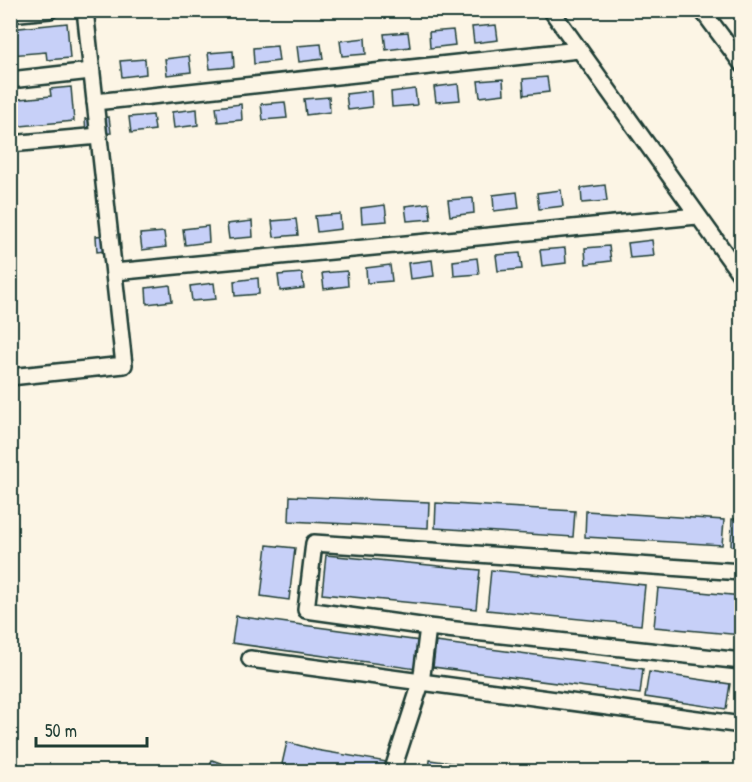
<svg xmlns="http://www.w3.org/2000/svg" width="752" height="782" font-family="'Patrick Hand',sans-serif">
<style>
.building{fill:#c7d0f8;stroke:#1f3d34;stroke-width:1.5}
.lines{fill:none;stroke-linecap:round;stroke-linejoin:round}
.minor-casing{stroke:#1f3d34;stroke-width:20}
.minor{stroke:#fcf5e5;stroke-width:15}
</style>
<rect width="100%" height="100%" fill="#fcf5e5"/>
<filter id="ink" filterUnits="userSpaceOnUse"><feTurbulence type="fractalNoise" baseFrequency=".0167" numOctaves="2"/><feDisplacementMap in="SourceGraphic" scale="12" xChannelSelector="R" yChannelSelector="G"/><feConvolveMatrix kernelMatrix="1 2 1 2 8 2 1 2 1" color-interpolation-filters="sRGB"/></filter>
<g filter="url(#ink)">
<g class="building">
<polygon points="67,23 70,58 47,60 46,52 10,55 10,29"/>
<polygon points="496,25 498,40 474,43 472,27"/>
<polygon points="453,30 455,45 430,48 429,32"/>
<polygon points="408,32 410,47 386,50 384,34"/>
<polygon points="365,38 366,54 342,56 340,41"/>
<polygon points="321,44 323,59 299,62 297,46"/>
<polygon points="277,46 279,61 254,64 253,48"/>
<polygon points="233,51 234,67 210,69 208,53"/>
<polygon points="189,56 191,72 167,75 165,59"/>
<polygon points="145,59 146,74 122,77 120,61"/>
<polygon points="547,77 549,92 524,95 523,79"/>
<polygon points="503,79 504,94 480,97 478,81"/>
<polygon points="458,84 460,100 436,102 434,87"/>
<polygon points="71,87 74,121 10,127 10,100 51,96 50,89"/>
<polygon points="415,89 417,105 392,107 391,92"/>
<polygon points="371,91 372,107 348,110 346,94"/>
<polygon points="329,97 330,112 306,115 304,99"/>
<polygon points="285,102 287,118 263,120 261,104"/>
<polygon points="241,104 242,120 218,122 216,107"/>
<polygon points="197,109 198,125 174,128 172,112"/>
<polygon points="153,115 155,130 131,133 129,117"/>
<polygon points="109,117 111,133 86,135 85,119"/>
<polygon points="605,185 607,201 582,203 581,188"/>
<polygon points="561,190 563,206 539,209 537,193"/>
<polygon points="517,192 519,208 494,211 493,195"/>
<polygon points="473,198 474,213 450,216 448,200"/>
<polygon points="429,203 431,219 407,221 405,206"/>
<polygon points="385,205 387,221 362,223 361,208"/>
<polygon points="340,214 341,229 317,232 315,216"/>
<polygon points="296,219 298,235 274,237 272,221"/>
<polygon points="252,221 253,237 229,239 227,224"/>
<polygon points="208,226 209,242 185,245 183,229"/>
<polygon points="164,232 166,247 142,250 140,234"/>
<polygon points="120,234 121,249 97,252 96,236"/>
<polygon points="652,240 654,256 630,258 628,243"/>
<polygon points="609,246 611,261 586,264 585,248"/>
<polygon points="565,248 566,263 542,266 540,250"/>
<polygon points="520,253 522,269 498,271 496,255"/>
<polygon points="477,258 479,274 454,276 453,261"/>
<polygon points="432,260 434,276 410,279 408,263"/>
<polygon points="390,265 392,281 367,283 366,268"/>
<polygon points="347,271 348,286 324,289 322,273"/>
<polygon points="302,273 304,288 280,291 278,275"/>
<polygon points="258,278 259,294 235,296 234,281"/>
<polygon points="214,283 216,299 192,301 190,286"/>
<polygon points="170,285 172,301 147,304 146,288"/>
<polygon points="290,496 429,502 428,528 289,521"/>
<polygon points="436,503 575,511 573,537 435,528"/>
<polygon points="586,511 724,520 722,545 585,537"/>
<polygon points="732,519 742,519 742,546 731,546"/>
<polygon points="267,545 295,548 289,600 261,596"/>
<polygon points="326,555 480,570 476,609 322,594"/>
<polygon points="491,570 645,585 641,625 487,610"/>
<polygon points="658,588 742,596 742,635 654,627"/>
<polygon points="236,616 420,641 416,669 232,643"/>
<polygon points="436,642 643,669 640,694 433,667"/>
<polygon points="649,672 730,684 726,709 645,697"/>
<polygon points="287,742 316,750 387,762 383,772 304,772 282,764"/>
<polygon points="212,760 246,772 208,772"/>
<polygon points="430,760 515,772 429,772"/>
</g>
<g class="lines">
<defs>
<g id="minor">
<polyline points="551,10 742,277"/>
<polyline points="702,10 742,64"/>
<polyline points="10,14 50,10"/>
<polyline points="10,80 91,71"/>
<polyline points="95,102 579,50"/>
<polyline points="10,144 99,136"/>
<polyline points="114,272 697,216"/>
<polyline points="10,377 124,365 85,10"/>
<polyline points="742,572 314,543 306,610 428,627 742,661"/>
<polyline points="250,659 742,725"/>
<polyline points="392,772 421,683 428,627"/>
</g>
</defs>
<use href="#minor" class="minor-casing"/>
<use href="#minor" class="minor"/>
</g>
</g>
<rect width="752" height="782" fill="none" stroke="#fcf5e5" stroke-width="36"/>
<rect x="18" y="18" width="716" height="746" fill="none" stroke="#1f3d34" stroke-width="2" filter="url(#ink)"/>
<path d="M36 737v9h111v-9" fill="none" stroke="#1f3d34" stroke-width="3"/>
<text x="45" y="737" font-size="18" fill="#1f3d34" stroke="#fcf5e5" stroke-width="4.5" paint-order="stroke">50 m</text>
</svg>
